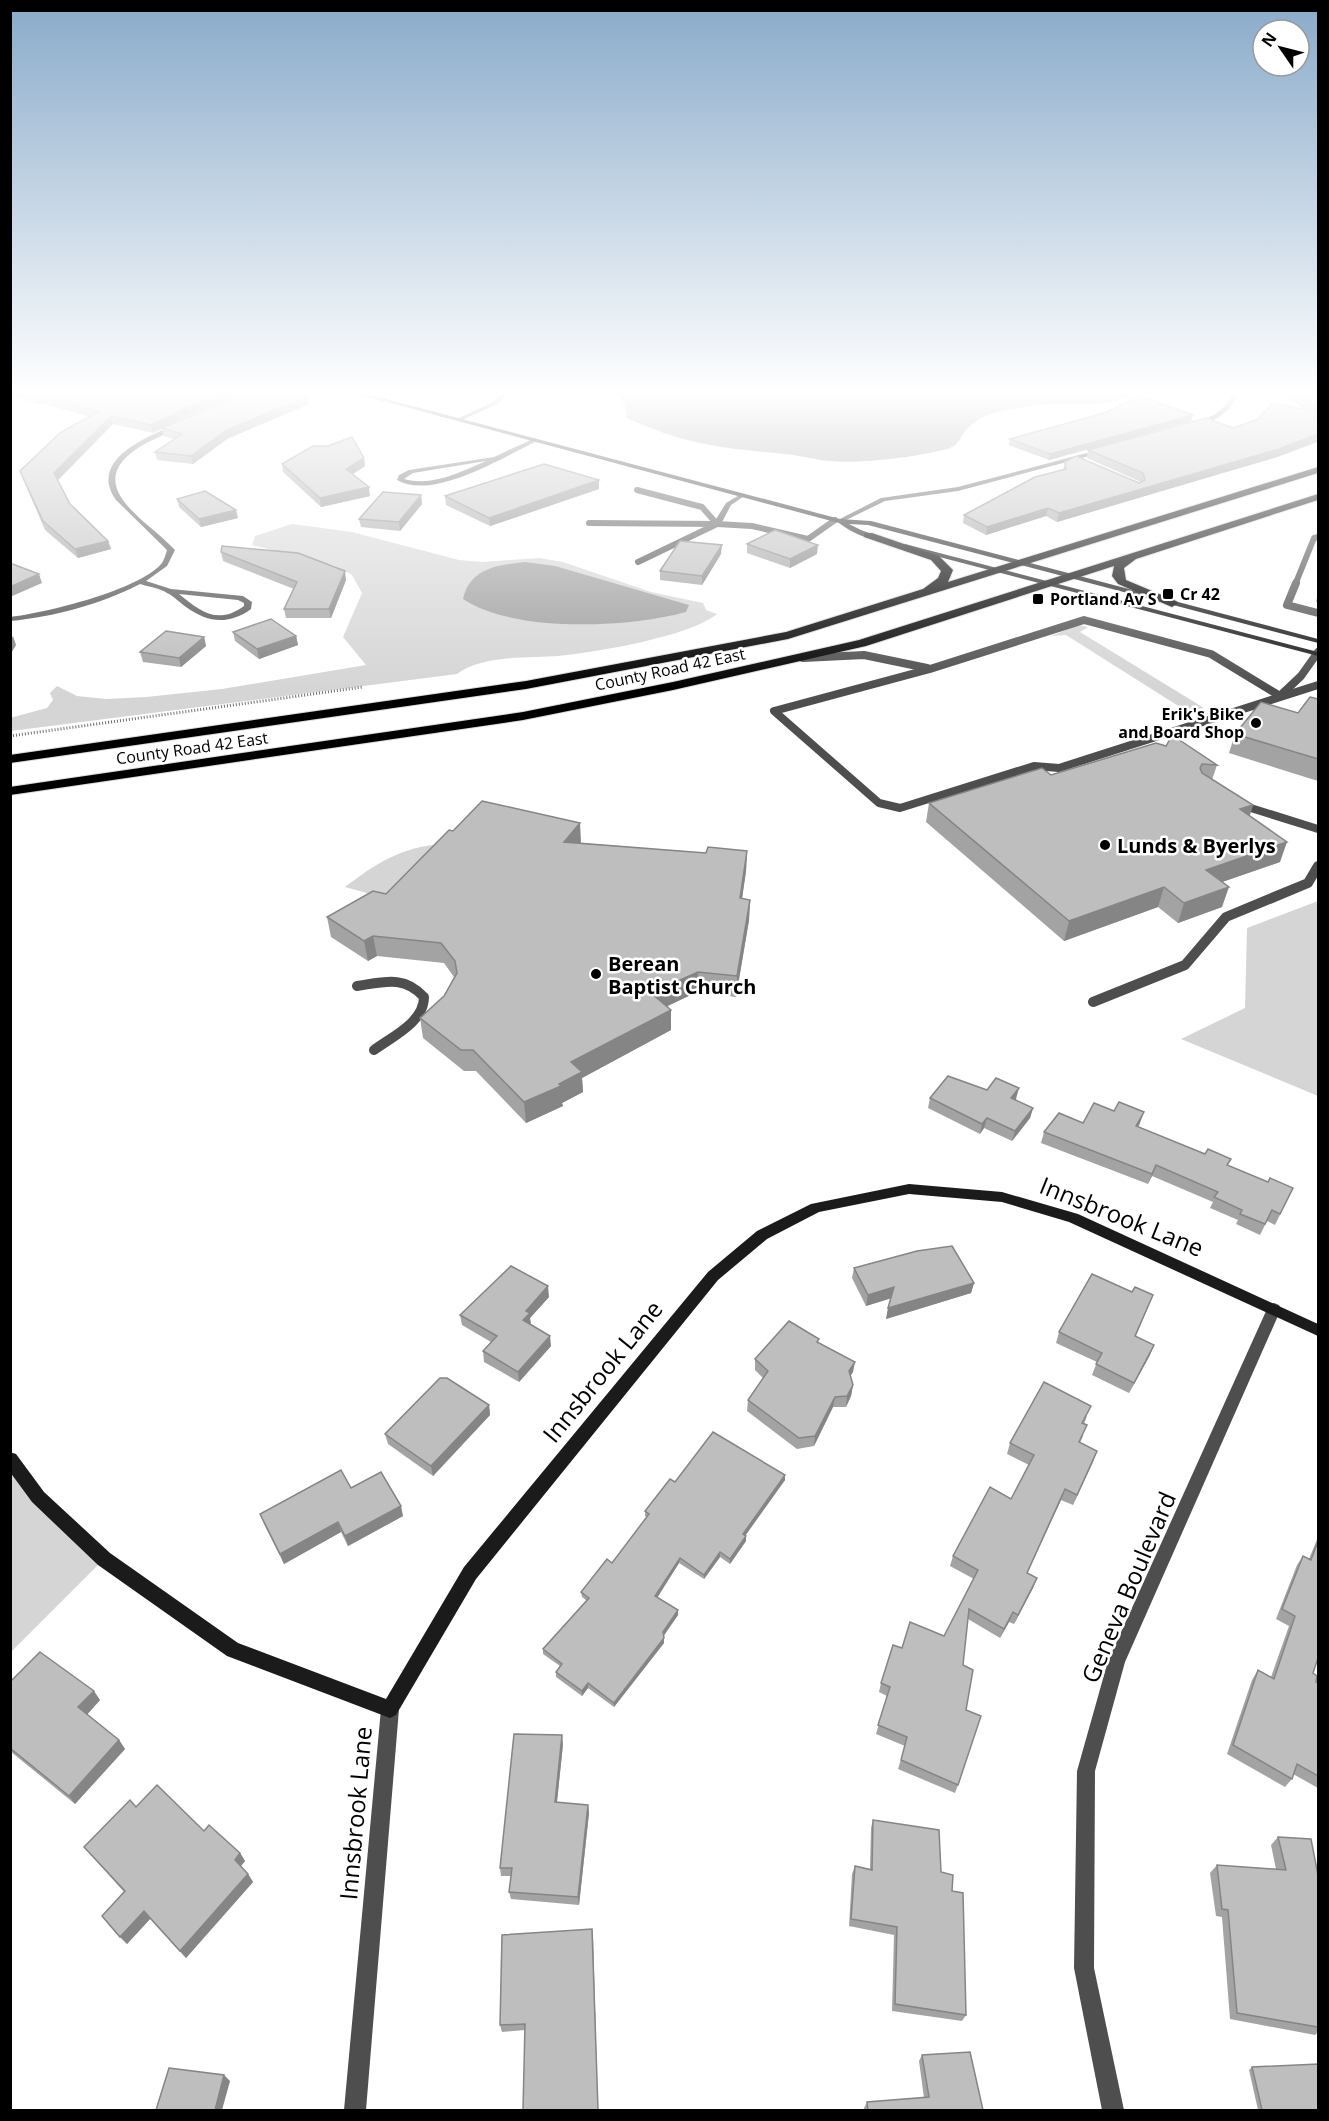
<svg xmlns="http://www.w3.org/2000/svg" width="1329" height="2121" font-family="'Open Sans',sans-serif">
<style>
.green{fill:#d5d5d5}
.water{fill:#9c9c9c}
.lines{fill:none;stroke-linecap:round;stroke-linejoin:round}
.highway-casing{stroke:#dbdbdb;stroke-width:2}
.path{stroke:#707070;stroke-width:3;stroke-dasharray:1 2;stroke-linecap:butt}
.lane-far2{stroke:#4e4e4e;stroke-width:6}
.lane-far1{stroke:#4e4e4e;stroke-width:8}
.lane{stroke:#4e4e4e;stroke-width:10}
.street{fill:#4e4e4e;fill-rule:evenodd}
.secondary{fill:#1b1b1b;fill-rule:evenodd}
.highway{fill:#000;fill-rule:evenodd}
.wall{fill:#a3a3a3}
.shaded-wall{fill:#858585}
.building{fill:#bebebe;stroke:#858585;stroke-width:1.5}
.poi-dot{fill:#000;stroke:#fff;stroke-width:2}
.labels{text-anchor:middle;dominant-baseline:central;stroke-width:5;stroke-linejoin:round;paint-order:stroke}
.far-poi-label{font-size:16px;font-weight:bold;fill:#000;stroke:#fff;text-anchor:start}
.far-street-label{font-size:16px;fill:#000;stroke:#fff}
.poi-label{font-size:20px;font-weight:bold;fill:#000;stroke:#fff;text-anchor:start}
.near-street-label{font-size:24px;fill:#000;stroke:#fff}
</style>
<rect width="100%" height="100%" fill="#fff"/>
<g class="green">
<path d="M292,524L352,532L459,560L482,562L539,558L563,562L651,592L703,603L706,610L717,614C688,637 597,652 559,656C529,658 481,655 457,674L11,731L10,718L47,708L53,700L50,693L57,686L77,696L106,699L146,697L222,689L366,665L343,637L362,593L352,575L333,565L252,545L255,536Z"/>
<polygon points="1078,625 1088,627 1080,632 1204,708 1188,712 1066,635 1051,636"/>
<path d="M442,844L385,898L345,887C376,863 402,847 442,844Z"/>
<polygon points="1318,901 1318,1096 1181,1039 1245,1008 1247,928"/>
<polygon points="10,1460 104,1559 11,1652 10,1652"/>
</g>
<g class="water">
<path d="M615,392H1132C1114,412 1057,400 1031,406C1008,410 985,411 968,428C959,436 961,445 947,449C916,457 861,464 830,461C815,460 800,455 785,454C722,448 686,445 627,418L625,405Z"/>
<path d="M525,562L555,566L689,605L686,612C628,628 514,633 463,599C470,568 498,565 525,562Z"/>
</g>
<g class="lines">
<defs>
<g id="highway">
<polygon points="1318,467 1318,473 788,639 526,689 10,763 10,755 526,681 786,632 923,589 938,578 941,571 931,560 864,537 864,533 872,533 939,556 953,570 948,582"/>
<polygon points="1318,494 1318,500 1136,559 1124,568 1126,580 1176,601 1178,603 1172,607 1118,584 1112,576 1114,566 866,646 673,690 523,720 10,795 10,787 523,712 673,682 859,640"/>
</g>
</defs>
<use href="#highway" class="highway-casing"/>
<polyline class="path" points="10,736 363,687"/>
<g class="lane-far2">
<polyline points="637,490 702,507 717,524 752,526 808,539 835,520"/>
<polyline points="589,523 717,524 638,562"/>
<polyline points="1295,585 1314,538 1318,537"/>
</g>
<g class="lane-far1">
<polyline points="1296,583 1287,605 1318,613"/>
<polyline points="803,658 864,655 927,668"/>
<polyline points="1282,694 1301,676 1318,652"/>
<polyline points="1280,696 1211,654 1084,620 930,669 774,711 879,803 900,808 1034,766 1059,768 1318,685"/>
<polyline points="1238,804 1318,829"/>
</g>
<g class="lane">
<path d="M357,986C384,982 404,975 424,997C424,1022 393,1036 374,1050"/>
<polyline points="1093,1002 1185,965 1226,917 1308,883 1318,866"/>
</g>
<g class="street">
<polygon points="504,392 511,392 497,404 460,421 455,420 493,402"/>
<path d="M1229,392H1235L1237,397C1228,413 1213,424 1195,425V423C1210,418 1223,411 1231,397Z"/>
<path d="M175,425L180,426C166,435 149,440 135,450C82,488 150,522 175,550L167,566L146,581L171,589L243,596L252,602L251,609C229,625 208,623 186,607C180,603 174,596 167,593C160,588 149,587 140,584C101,604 54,617 10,621V617C45,613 140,590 162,563C164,560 166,554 167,550L116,500C88,461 145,437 175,425ZM179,594L238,600L244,603V606C218,625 201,612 179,594Z"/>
<path d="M535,438L538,440L537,441C503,457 433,501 397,480L399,475L409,470L494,457ZM486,461C460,472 432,487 404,479L413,473Z"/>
<polygon points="1102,449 1105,451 1104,452 958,491 885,501 842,522 836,521 881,498 958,487"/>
<polygon points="741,494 746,495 731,505 720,526 714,526 713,524 726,503"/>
<polygon points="1274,1303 1279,1305 1281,1309 1125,1662 1095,1771 1094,1968 1124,2110 1102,2110 1074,1968 1077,1771 1108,1661 1267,1309 1269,1305"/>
<polygon points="390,1700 396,1703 399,1709 366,2110 344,2110 381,1709 384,1703"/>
</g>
<g class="secondary">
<path d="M349,392H360L840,519L871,521L1318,639V643L868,525L849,524L861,530L883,538C871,543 849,531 839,523Z"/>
<polygon points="905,544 1318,652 1318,656 905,548"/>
<polygon points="909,1184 1002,1192 1078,1214 1318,1324 1318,1336 1069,1222 1002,1202 909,1194 819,1212 767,1239 718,1280 476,1579 396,1715 390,1718 227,1656 98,1565 32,1502 10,1472 10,1452 16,1454 44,1492 110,1553 238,1643 386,1699 464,1567 708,1272 757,1231 811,1204"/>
</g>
<use href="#highway" class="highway"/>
</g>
<g class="wall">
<polygon points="10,392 248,392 187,416 153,433 113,424 58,480 70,504 108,541 111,549 78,558 45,530 23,479 20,471 90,417 41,403 38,404 10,395"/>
<polygon points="1282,392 1318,392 1318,440 1317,442 1277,457 1057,522 1046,516 986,535 963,523 964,515 1063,470 1065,462 1139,483 1141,482 1087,458 1088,450 1233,428 1304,409"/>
<polygon points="309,404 227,439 193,464 157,460 155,452 174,439 164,436 162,428"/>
<polygon points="1191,421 1049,460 1009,445 1010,439"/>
<polygon points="364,458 365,466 353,474 370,496 321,507 283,472 282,464"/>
<polygon points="599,480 599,489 490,526 446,505 445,496"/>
<polygon points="421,495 422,504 400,531 361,527 359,519"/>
<polygon points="177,499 238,518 201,527 179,507"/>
<polygon points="747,544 817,554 790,568 747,553"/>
<polygon points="221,552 346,580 331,618 286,618 284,609 294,589 223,561"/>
<polygon points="721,554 702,585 660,580 660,571"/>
<polygon points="1318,593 1318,602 1316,602"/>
<polygon points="233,632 296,636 298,645 259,659 235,641"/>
<polygon points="204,637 206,646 181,667 143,662 140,652"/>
<polygon points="1318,699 1318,781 1229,753 1235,734 1298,713"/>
<polygon points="1156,743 1217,765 1212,780 1253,805 1249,816 1280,862 1222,882 1222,907 1178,923 1158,907 1064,941 926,822 929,803 1051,775"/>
<polygon points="453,831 581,842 580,843 706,853 747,851 746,871 742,899 750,900 749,920 736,997 697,992 667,1006 671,1010 671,1030 582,1078 583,1092 562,1103 563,1106 526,1123 476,1071 464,1071 423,1038 420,1018 444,996 454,977 444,963 377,956 368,961 331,937 327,917 386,894"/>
<polygon points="930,1098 1016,1099 1016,1100 1033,1108 1030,1118 1012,1141 984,1128 980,1134 928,1108"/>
<polygon points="1083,1123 1140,1123 1138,1127 1268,1182 1293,1188 1275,1225 1267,1221 1260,1235 1236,1224 1238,1220 1210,1208 1213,1202 1152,1176 1148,1184 1041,1143 1044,1132"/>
<polygon points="854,1268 974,1283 971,1293 886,1319 891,1298 866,1306 852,1278"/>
<polygon points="1132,1292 1153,1295 1136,1336 1150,1355 1129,1393 1092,1375 1097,1362 1056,1343 1059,1332"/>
<polygon points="549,1297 530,1318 530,1324 551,1346 519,1382 484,1362 483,1351 491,1342 462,1325 460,1315"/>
<polygon points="819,1343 853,1372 850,1376 853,1385 851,1396 846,1407 833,1407 814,1446 797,1449 747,1411 748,1400 763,1378 755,1370 755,1359"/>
<polygon points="489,1405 490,1415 433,1476 388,1444 385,1434"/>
<polygon points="1087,1416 1084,1424 1083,1436 1080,1443 1097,1451 1073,1505 1061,1500 1027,1573 1037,1578 1033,1588 1014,1624 1009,1622 1000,1638 968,1619 963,1665 966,1710 958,1785 955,1793 898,1769 905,1746 876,1734 887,1696 879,1692 881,1683 902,1648 944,1636 974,1579 950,1566 953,1556 1011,1499 1029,1465 1007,1454 1010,1443"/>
<polygon points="785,1480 745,1535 746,1536 746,1541 730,1564 720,1557 704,1579 679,1563 657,1598 678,1615 663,1636 664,1643 614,1707 588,1688 582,1696 556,1677 556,1672 560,1666 543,1654 543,1649 587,1601 582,1597 581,1592 612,1563 647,1517 645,1516 645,1511 675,1482"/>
<polygon points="351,1488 403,1516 348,1546 341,1532 284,1564 264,1524 260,1514"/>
<polygon points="1318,1537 1318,1658 1313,1673 1316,1682 1318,1683 1318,1788 1293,1774 1292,1779 1285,1787 1227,1754 1252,1680 1258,1670 1271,1677 1289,1626 1276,1619 1297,1565 1303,1556 1309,1559 1316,1542"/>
<polygon points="10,1682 100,1700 87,1714 119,1740 125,1749 75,1804 10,1751"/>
<polygon points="563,1744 557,1802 588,1805 589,1813 579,1905 511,1899 509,1892 511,1876 501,1876 500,1868"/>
<polygon points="136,1807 204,1831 240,1853 245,1861 241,1866 248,1874 253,1882 186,1958 150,1919 127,1944 102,1916 124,1892 84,1847"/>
<polygon points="873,1820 941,1872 952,1891 966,2015 962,2021 892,2011 894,1935 849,1926 852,1874 855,1866 870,1869 871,1828"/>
<polygon points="1278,1837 1318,1875 1318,2032 1315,2035 1230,2019 1222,1917 1216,1916 1210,1873 1217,1865 1276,1869 1271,1845"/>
<polygon points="592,1929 593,1936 525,2030 502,2032 500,2025"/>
<polygon points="922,2055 983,2110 864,2110 864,2108 867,2102 924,2098 919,2061"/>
<polygon points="1252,2067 1318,2110 1258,2110 1249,2070"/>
</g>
<g class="shaded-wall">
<polygon points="226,392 248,392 187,416 153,433 151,425 185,408"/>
<polygon points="39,395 41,403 38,404 36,397"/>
<polygon points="307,396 309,404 227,439 193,464 191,456 225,431"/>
<polygon points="1193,415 1191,421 1049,460 1050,454"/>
<polygon points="111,416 113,424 57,481 54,473"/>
<polygon points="1318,434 1318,440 1317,442 1277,457 1057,522 1059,513"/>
<polygon points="364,458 365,466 348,477 346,469"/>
<polygon points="599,480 599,489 490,526 489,518"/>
<polygon points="369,487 370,496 321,507 320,498"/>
<polygon points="421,495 422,504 400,531 399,522"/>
<polygon points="1048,508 1046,516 986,535 987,527"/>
<polygon points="236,510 238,518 201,527 199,519"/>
<polygon points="108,541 111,549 78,558 75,549"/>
<polygon points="722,545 721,554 702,585 702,576"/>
<polygon points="818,545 817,554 790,568 790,559"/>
<polygon points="345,571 346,580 331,618 329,609"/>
<polygon points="39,574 42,583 10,597 10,587"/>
<polygon points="13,636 16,645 10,655 10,640"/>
<polygon points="296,636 298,645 259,659 257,649"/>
<polygon points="204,637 206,646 181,667 179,658"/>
<polygon points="1253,805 1247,825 1240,809"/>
<polygon points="580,823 581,842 565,861 564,842"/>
<polygon points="1287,842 1280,862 1199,890 1206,870"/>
<polygon points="747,851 746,871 739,919 740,898"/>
<polygon points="1164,887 1158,907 1064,941 1069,921"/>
<polygon points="1229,887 1222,907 1178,923 1184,903"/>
<polygon points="750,900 749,920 736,997 737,976"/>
<polygon points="373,936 377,956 368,961 364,941"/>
<polygon points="698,972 697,992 651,1014 651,993"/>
<polygon points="671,1010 671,1030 582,1078 583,1092 562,1103 563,1106 526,1123 524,1102 559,1084 571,1062"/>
<polygon points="1019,1088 1016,1099 1009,1109 1011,1098"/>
<polygon points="1033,1108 1030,1118 1012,1141 1015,1131"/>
<polygon points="1144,1112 1140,1123 1132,1137 1136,1126"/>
<polygon points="987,1118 984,1128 980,1134 982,1124"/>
<polygon points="1156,1165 1152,1176 1148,1184 1152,1174"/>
<polygon points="974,1283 971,1293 886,1319 888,1308"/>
<polygon points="548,1286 549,1297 530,1318 531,1323 524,1331 523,1320 526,1311"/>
<polygon points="894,1287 892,1298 866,1306 868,1295"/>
<polygon points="550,1336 551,1346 519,1382 518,1372"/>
<polygon points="1154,1345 1150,1355 1129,1393 1134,1383"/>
<polygon points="855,1362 853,1372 847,1381 849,1371"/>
<polygon points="853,1385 851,1396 846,1407 847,1396"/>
<polygon points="835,1397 833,1407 814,1446 815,1436"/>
<polygon points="489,1405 490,1415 433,1476 431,1466"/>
<polygon points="1097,1451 1093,1462 1073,1505 1077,1495"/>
<polygon points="785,1475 785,1480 743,1539 743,1534"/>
<polygon points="1065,1489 1061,1500 1023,1582 1027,1573"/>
<polygon points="401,1506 403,1516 348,1546 345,1536"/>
<polygon points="338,1522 341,1532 284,1564 280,1554"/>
<polygon points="746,1536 746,1541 730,1564 730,1559"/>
<polygon points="720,1552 720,1557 704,1579 704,1575"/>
<polygon points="680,1558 679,1563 655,1601 655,1596"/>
<polygon points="1037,1578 1033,1588 1014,1624 1018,1615"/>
<polygon points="678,1610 678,1615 663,1637 663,1632"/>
<polygon points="1013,1612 1009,1622 1000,1638 1004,1629"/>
<polygon points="664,1638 664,1643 614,1707 614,1703"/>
<polygon points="588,1683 588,1688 582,1696 582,1691"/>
<polygon points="94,1691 100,1700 85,1717 78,1707"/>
<polygon points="562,1735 563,1744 556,1811 555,1802"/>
<polygon points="119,1740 125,1749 75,1804 69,1796"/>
<polygon points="588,1805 589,1813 579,1905 578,1897"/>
<polygon points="240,1853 245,1861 239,1868 235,1860"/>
<polygon points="248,1874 253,1882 186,1958 180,1951"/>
<polygon points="144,1911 150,1919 127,1944 120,1937"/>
<polygon points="592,1929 593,1936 598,2110"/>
<polygon points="224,2075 230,2081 222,2110 215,2110"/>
</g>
<g class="building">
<polygon points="22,392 226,392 185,408 151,425 111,416 54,473 70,504 108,541 75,549 43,521 20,471 61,432 98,412 39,395 36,397"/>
<polygon points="249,392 292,392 307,396 225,431 191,456 155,452 182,434 162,428"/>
<polygon points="1294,392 1318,392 1318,410"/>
<polygon points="1140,396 1193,415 1050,454 1010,439 1104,413"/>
<polygon points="1272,403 1318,412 1318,434 1279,449 1059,513 1048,508 987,527 964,515 1035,477 1066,469 1065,462 1076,456 1139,483 1145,480 1143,473 1088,450 1206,418 1233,428 1258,419"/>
<polygon points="352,437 364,458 346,469 369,487 320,498 282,464 313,446 328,446"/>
<polygon points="544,464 599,480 489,518 445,496"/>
<polygon points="205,491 236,510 199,519 177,499"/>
<polygon points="383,492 421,495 399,522 359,519"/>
<polygon points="775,530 818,545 790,559 747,544"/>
<polygon points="680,541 722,545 702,576 660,571"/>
<polygon points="222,546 298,553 345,571 329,609 284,609 297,582 221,552"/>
<polygon points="10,563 39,574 10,587"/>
<polygon points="271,619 296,636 257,649 233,632"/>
<polygon points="166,631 204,637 179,658 140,652"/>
<polygon points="1310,697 1318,699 1318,759 1235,734 1261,702 1298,713"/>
<polygon points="1175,737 1217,765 1202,764 1200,768 1202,773 1253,805 1240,809 1287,842 1206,870 1229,887 1184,903 1164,887 1069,921 929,803 1042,768 1051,775 1156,743 1166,746 1170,739"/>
<polygon points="482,801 580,823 564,842 706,853 708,847 747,851 740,898 750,900 737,976 698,972 651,993 671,1010 571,1062 582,1072 559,1084 561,1086 524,1102 473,1050 461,1050 420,1018 444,996 457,973 455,961 441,943 373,936 364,941 327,917 373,891 386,894 449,830 453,831"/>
<polygon points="948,1076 987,1090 996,1078 1019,1088 1011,1098 1033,1108 1015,1131 987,1118 982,1124 930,1098"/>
<polygon points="1119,1102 1144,1112 1136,1126 1205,1154 1208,1149 1231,1159 1227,1165 1268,1182 1270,1178 1293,1188 1280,1214 1272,1210 1265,1224 1240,1214 1242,1210 1214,1197 1218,1192 1156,1165 1152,1174 1044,1132 1059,1113 1083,1123 1094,1103 1114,1111"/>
<polygon points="952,1246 974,1283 888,1308 894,1287 868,1295 854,1268 917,1251"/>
<polygon points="511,1266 548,1286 526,1311 530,1313 523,1320 550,1336 518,1372 483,1351 497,1336 460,1315"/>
<polygon points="1092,1274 1132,1292 1135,1287 1153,1295 1135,1336 1154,1345 1134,1383 1096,1364 1102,1353 1059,1332"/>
<polygon points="789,1321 819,1339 817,1342 855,1362 849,1371 853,1385 847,1396 835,1397 815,1436 799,1438 748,1400 768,1371 755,1359"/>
<polygon points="440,1378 447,1378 489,1405 431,1466 385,1434"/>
<polygon points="1044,1382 1091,1406 1082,1423 1087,1425 1079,1442 1097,1451 1077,1495 1065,1489 1027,1573 1037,1578 1018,1615 1013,1612 1004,1629 969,1609 963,1665 973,1670 966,1710 981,1716 958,1785 901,1760 907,1737 878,1725 890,1687 881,1683 893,1645 902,1648 910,1622 944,1636 978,1570 953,1556 990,1487 1011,1499 1034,1455 1010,1443"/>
<polygon points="713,1432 785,1475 743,1534 746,1536 730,1559 720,1552 704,1575 680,1558 655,1596 678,1610 663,1632 664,1638 614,1703 588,1683 582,1691 556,1672 562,1664 543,1649 589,1598 581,1592 607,1559 612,1563 649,1514 645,1511 670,1479 675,1482"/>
<polygon points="341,1470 351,1488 381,1472 401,1506 345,1536 338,1522 280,1554 260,1514"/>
<polygon points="1318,1541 1318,1658 1313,1673 1317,1676 1316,1682 1318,1683 1318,1776 1297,1764 1292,1779 1233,1745 1258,1670 1274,1679 1295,1616 1282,1609 1303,1556 1311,1560"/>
<polygon points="40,1652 94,1691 78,1707 119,1740 69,1796 10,1748 10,1682"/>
<polygon points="514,1734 562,1735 555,1802 588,1805 578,1897 509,1892 512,1868 500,1868"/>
<polygon points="157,1785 204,1831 209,1825 240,1853 235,1860 248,1874 180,1951 144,1911 120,1937 102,1916 125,1891 84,1847 130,1800 136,1807"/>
<polygon points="873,1820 939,1830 941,1872 953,1875 952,1891 963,1893 966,2015 895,2004 897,1927 851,1919 855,1866 872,1870"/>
<polygon points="1278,1837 1311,1839 1318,1875 1318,2027 1237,2013 1228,1910 1222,1909 1217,1865 1286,1870"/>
<polygon points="592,1929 598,2110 523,2110 525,2024 500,2025 502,1935"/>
<polygon points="970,2052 983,2110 868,2110 867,2102 929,2097 922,2055"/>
<polygon points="1318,2064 1318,2110 1262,2110 1252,2067"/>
<polygon points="169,2068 224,2075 215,2110 217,2110 156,2110"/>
</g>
<linearGradient id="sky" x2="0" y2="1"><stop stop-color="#89aaca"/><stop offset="0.57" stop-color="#fff"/><stop offset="1" stop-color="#fff" stop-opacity="0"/></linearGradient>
<rect width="1329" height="689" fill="url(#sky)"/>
<g class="poi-dot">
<rect x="1162" y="588" width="12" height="12" rx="3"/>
<rect x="1032" y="593" width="12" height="12" rx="3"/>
<circle cx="1256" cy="723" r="6"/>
<circle cx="1105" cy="845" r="6"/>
<circle cx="596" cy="974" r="6"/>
</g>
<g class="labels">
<g class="far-poi-label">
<text x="1180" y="594">Cr 42</text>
<text x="1050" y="599">Portland Av S</text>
<text x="1244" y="714" text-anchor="end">Erik's Bike<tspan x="1244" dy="18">and Board Shop</tspan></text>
</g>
<g class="far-street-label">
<text transform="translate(670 669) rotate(-12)">County Road 42 East</text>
<text transform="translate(192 748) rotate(-8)">County Road 42 East</text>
</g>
<g class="poi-label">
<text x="1117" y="845">Lunds &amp; Byerlys</text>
<text x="608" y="963">Berean<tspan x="608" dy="23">Baptist Church</tspan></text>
</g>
<g class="near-street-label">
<text transform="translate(1122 1216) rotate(22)">Innsbrook Lane</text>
<text transform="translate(602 1371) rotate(-51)">Innsbrook Lane</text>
<text transform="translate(1128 1587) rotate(-67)">Geneva Boulevard</text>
<text transform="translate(355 1813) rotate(-85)">Innsbrook Lane</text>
</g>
</g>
<rect width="1329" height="2121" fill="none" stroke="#000000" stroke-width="24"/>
<g transform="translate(1281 48) rotate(305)"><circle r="28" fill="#ffffff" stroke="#999999" stroke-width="1.5"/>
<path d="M0-4.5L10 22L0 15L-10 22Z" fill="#000000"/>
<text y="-9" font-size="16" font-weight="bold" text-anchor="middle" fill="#000000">N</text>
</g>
</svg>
